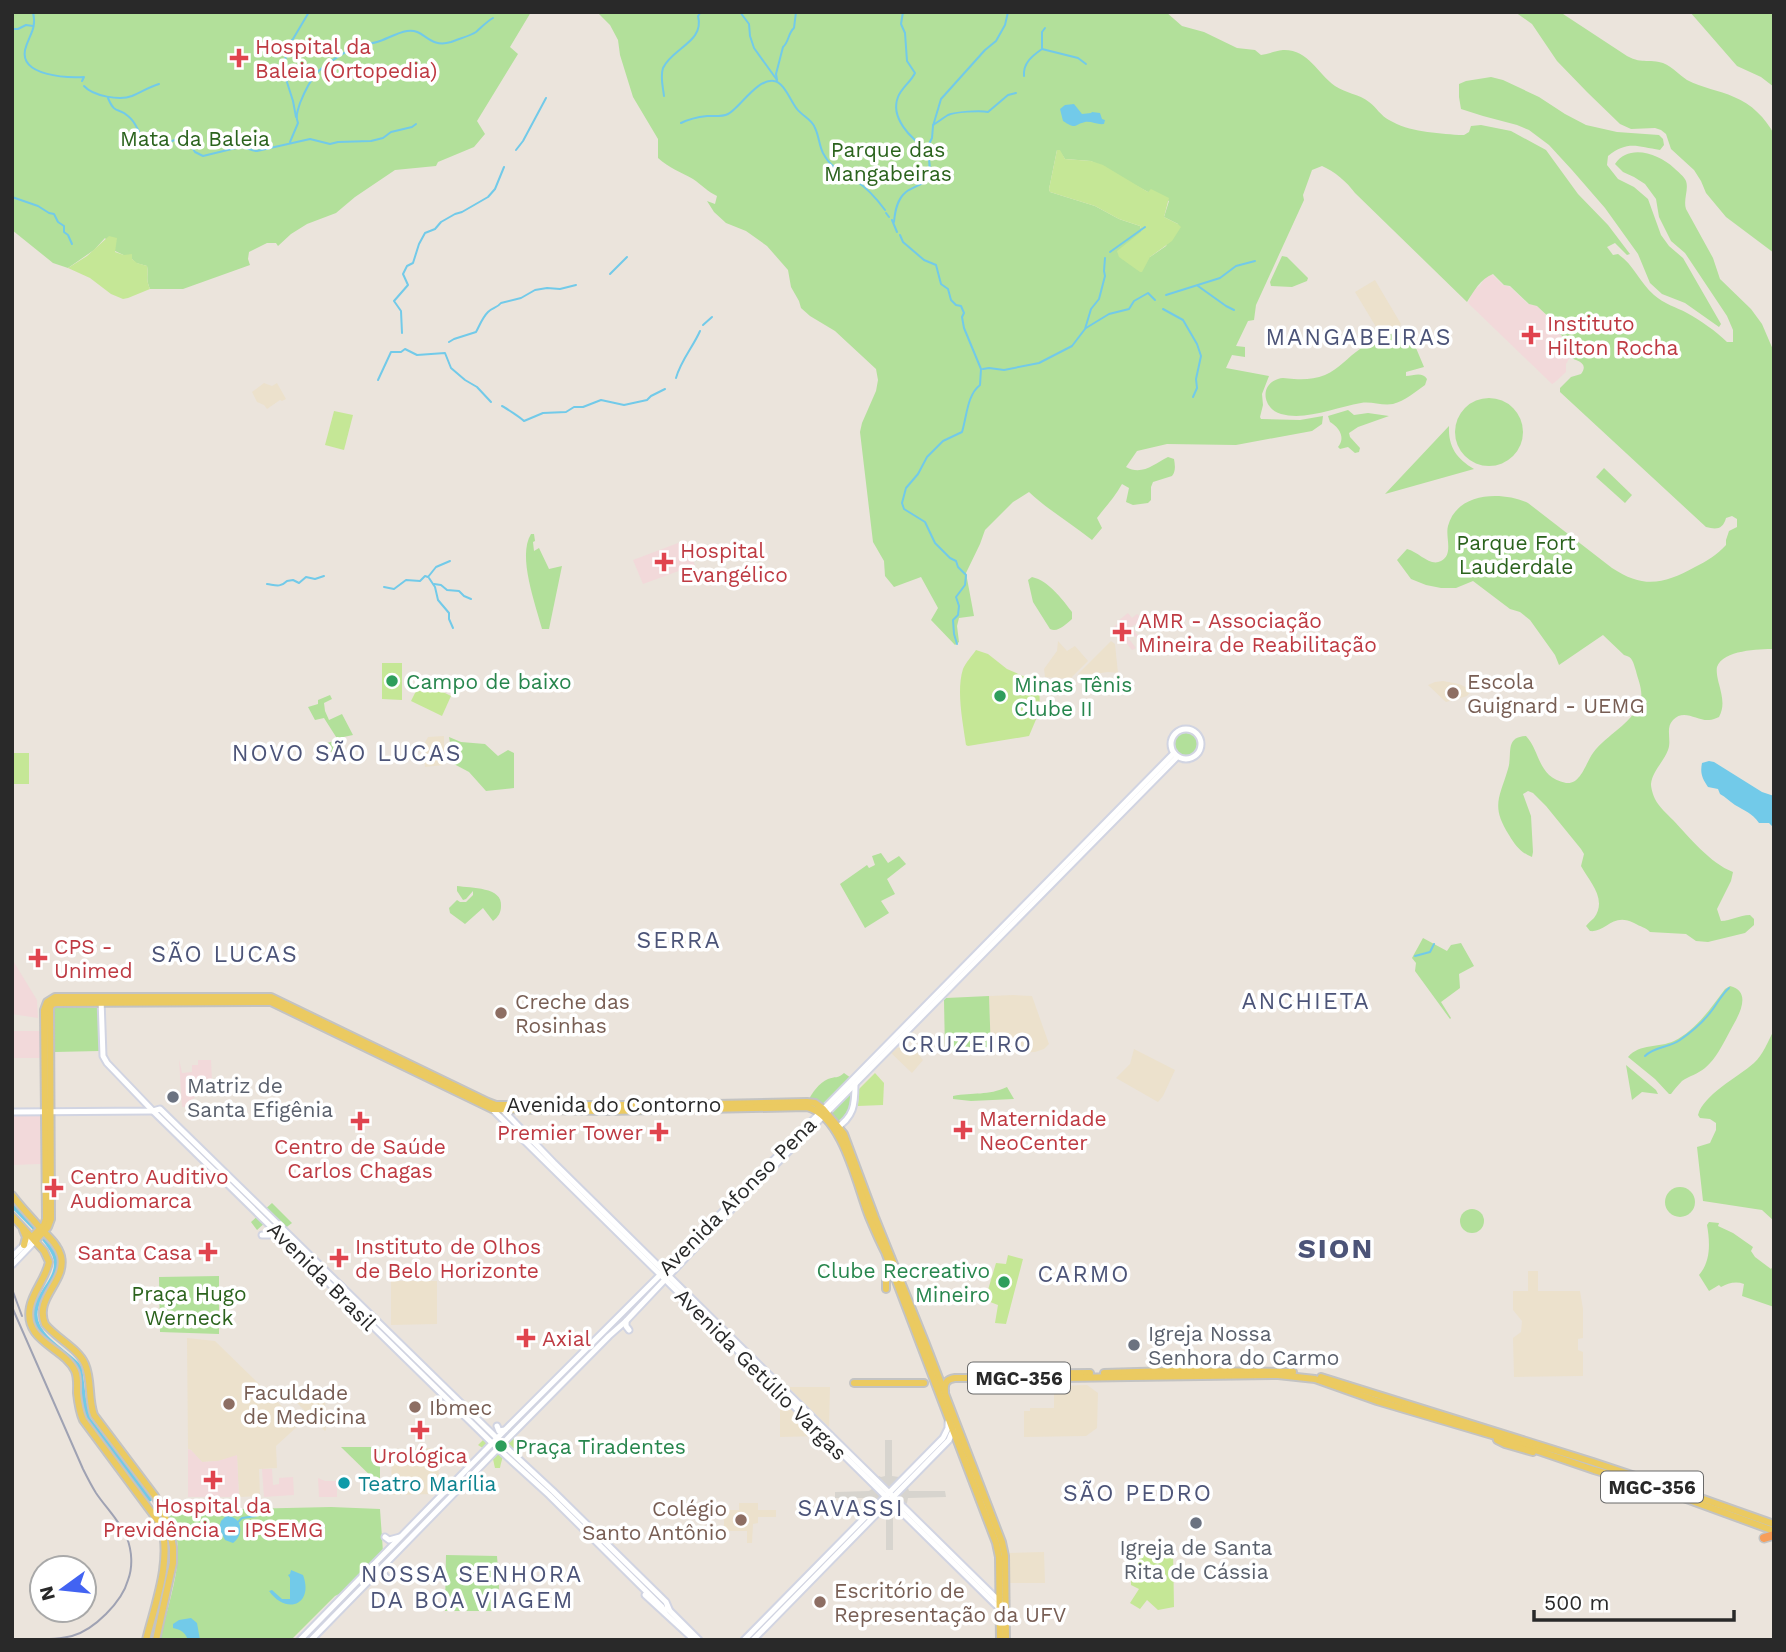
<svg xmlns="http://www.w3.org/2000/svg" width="1786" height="1652" font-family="'Work Sans',sans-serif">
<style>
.education{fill:#ece1cc}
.medical{fill:#f2d9da}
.green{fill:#b2e09a;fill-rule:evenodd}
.pitch{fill:#c5e796}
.plaza{fill:#d7d4ce}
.water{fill:#72cae9}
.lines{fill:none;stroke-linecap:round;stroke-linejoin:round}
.stream{stroke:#72cae9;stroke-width:2}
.river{stroke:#72cae9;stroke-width:4.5}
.secondary-casing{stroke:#d1d4e2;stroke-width:9}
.primary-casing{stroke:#c3c3c3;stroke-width:10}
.motorway-casing{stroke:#c3c3c3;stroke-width:11}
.secondary{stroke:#fff;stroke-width:5}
.primary{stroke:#ebca61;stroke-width:6}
.motorway{stroke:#f79e5a;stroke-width:8}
.rail{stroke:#9fa2b3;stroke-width:2}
.health-dot{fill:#e0444e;stroke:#fff;stroke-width:2.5}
.leisure-dot{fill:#2e9e5b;stroke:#fff;stroke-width:2.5}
.education-dot{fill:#8d6e63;stroke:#fff;stroke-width:2.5}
.worship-dot{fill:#6b7280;stroke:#fff;stroke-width:2.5}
.culture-dot{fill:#0f9aa8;stroke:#fff;stroke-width:2.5}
.labels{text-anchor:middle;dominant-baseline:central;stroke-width:7;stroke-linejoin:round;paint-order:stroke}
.shield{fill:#fff;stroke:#696969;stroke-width:2}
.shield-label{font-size:19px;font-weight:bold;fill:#292929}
.health-label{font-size:21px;fill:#be3a42;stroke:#fff;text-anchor:start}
.park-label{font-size:21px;fill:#2b631d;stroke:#fff}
.leisure-label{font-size:21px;fill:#27864d;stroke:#fff;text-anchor:start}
.education-label{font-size:21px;fill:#785e54;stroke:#fff;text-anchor:start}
.worship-label{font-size:21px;fill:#5b616d;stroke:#fff;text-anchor:start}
.street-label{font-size:21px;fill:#292929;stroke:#fff}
.culture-label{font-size:21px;fill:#0d838f;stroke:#fff;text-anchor:start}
.neighbourhood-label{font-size:23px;letter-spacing:2px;fill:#4c5478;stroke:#fff}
.district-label{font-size:28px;font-weight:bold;letter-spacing:2px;fill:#4c5478;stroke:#fff}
</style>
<rect width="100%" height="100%" fill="#ebe4dc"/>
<g class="education">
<polygon points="1375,280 1401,324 1399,327 1379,332 1355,292"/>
<polygon points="264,383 272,386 277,383 286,399 282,401 280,400 267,409 264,405 257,402 252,392"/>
<polygon points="1058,641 1067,651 1075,646 1088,661 1070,679 1045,677 1044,669 1057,651"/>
<polygon points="1111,641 1115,644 1118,673 1108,672 1080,676 1078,674"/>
<polygon points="1443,681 1459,684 1472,690 1467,696 1446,702 1428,685 1435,682"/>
<polygon points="444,736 444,765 425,767 423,746 428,737"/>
<polygon points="1013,995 1032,996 1049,1044 1044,1049 1035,1052 991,1053 989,996"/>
<polygon points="913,1047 923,1060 912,1073 888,1050 891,1048"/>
<polygon points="1134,1049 1175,1070 1163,1096 1158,1102 1116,1078 1130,1064"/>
<polygon points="1528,1271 1538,1271 1538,1291 1580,1291 1583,1309 1583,1338 1578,1339 1578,1350 1583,1352 1583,1376 1514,1377 1513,1338 1521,1332 1522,1321 1513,1310 1513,1291 1528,1291"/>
<polygon points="391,1281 437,1281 437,1324 391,1325"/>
<polygon points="187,1338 215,1341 300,1424 276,1446 277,1468 259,1469 260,1496 239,1497 237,1456 218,1461 202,1462 191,1450 188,1449"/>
<polygon points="1087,1385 1098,1393 1097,1428 1086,1436 1024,1437 1024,1411 1030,1411 1030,1408 1054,1408 1054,1386"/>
<polygon points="788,1387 830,1387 829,1427"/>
<polygon points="290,1394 325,1394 326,1430 325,1431 289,1395"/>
<polygon points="780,1395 821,1436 780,1437"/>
<polygon points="438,1448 439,1491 435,1494 394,1495 392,1493 391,1449"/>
<polygon points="739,1503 758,1503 758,1510 776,1510 776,1517 758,1517 758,1523 753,1524 752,1543 747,1543 747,1531 724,1531 724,1510 739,1510"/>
<polygon points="1044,1552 1045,1583 1010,1583 1009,1553"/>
</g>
<g class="medical">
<polygon points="1490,274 1493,275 1503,285 1510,287 1528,304 1537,306 1552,321 1554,328 1570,346 1570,349 1567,352 1569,359 1566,364 1566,372 1554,383 1552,384 1468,303 1474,289 1480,286 1484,279"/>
<polygon points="686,540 695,565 643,584 633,560"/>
<polygon points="1128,613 1132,618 1137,614 1145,621 1142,623 1144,627 1141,629 1136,624 1131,627 1143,642 1141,643 1130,630 1125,634 1136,648 1132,650 1114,627 1117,624 1119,626 1120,625 1118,621"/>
<polygon points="12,959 37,1000 38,1018 12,1014"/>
<polygon points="14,1031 40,1031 41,1058 14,1058"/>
<polygon points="179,1059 182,1073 192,1072 192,1065 198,1065 198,1060 211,1060 212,1081 208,1079 199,1089 199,1093 185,1107 182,1107"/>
<polygon points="40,1115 41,1164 12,1165 12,1116"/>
<polygon points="188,1449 191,1450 202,1462 218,1461 237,1455 239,1497 188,1497"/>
<polygon points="262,1469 272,1469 273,1485 279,1484 279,1478 293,1477 294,1495 264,1497"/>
<polygon points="318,1478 325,1481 337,1481 337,1497 319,1497"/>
</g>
<g class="green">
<path d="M12,12H531L510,47L518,54L477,121L485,134L474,147L438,162L436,166L395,170L355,197L336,213L307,224L291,234L278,246L276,243H267L249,252L248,259L250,265L183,289H150C145,277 149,276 147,266L136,263L132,259L115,251L105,238L94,250L68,268L53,263L12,230Z"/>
<path d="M597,12H1166L1182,26L1204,32L1237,48L1255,50L1261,55C1268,54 1275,51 1283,50C1308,49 1317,73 1335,86C1345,93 1359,94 1369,102C1376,107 1381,116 1389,120C1409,132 1436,133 1459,135H1464L1469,132L1471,126L1481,125L1511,131L1546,150L1578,194L1608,225L1630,254L1627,255L1615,243L1607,247L1613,255L1618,254C1634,265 1640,283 1654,295C1664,304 1676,307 1687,313C1701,321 1716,331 1727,342H1733V330L1727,316L1685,253L1671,241L1659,217L1656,199L1645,184L1634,177L1623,172L1615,164C1629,143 1659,154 1674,168C1678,172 1684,176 1686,181C1689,189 1683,200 1686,209L1713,258L1720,279L1751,309L1762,324L1774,352V649C1759,649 1723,650 1717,667C1716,672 1718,680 1719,684C1722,696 1725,706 1719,717C1716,718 1712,720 1709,720C1697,721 1684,708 1673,720C1665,728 1672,740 1668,750C1664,761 1652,772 1651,784C1651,788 1653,795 1655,799C1659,807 1667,814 1673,820C1689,837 1710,863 1733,872L1731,881L1717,909L1721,921C1731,921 1739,915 1750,915L1754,919V925L1745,933L1708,942L1696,941L1686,934L1650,932C1645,927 1641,927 1634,923C1612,912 1606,933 1590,931L1586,926C1588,923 1591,921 1594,918C1608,899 1589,881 1581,866L1584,854L1581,849L1546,806L1533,793L1528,791L1523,794L1531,816L1533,852L1532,857C1521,853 1515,845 1509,835C1491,806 1499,799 1508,769C1513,754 1504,737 1526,736C1541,752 1537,777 1566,783C1581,785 1586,762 1593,753C1607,734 1631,725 1640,702C1644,692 1638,680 1636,671C1633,662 1633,657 1624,655L1603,635L1559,665L1555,655L1530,620L1520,612L1510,609L1473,581L1456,588H1441L1426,585L1411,579L1397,560L1407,549C1419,552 1430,567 1441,561C1454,554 1445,537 1448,526C1457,492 1502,491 1528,503L1612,568C1644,589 1664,584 1695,567C1707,561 1717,555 1726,545V540L1729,531L1737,527V519L1732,516L1726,518C1723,529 1717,530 1706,527L1560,392V388L1571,377L1581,374C1589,363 1578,361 1569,357L1568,352L1572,349L1571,346L1554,327L1553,321L1537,306L1529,304L1510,286L1504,285L1493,274C1480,279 1474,291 1467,302L1355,193C1347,182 1334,171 1322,166L1312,170L1303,195L1304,200L1256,305L1254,320L1248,321L1236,346L1245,347V357L1232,355L1226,368L1269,376L1262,394L1263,405L1260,417L1261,419L1300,420L1323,416L1322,424L1312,431L1236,445L1167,444L1137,451L1126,467C1142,476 1154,464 1168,457L1174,459C1175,465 1176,471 1172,476L1153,482L1151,487V500L1148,503L1133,505L1126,502L1129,488L1122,484C1115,497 1105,507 1097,518L1102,528L1092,540C1072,524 1048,510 1029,492L1013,502L985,530L980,544L966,573L974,616L959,618L957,626L959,642L955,645L931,620L938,608L921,577L894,587L885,576L884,561L873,542L860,432L862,423L876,391L878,380L876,369L835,331L810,316L801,308L799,301L791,287L788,270L767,246L746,231L726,223L714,212L707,201L715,204L717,196C708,192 702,185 693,179C681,172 669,168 658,158V139L633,97L620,55L618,40L610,25ZM1057,150H1059L1065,159L1091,161L1148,192L1169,201L1164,217L1178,224L1166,246L1150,257L1140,226L1119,219L1095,206L1050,192L1049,189Z"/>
<path d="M1515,12H1560L1627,56C1642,64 1647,59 1659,62C1670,64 1678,74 1687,80C1702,88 1719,90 1734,97C1752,104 1765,118 1774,134V253L1726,217L1706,193L1701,181L1694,170L1671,149L1666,134L1661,130L1655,128L1631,129L1620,124L1587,92L1557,61L1532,24Z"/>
<polygon points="1690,12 1774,12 1774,87 1761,77 1737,66"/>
<path d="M1491,77L1503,80L1539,97L1565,114L1586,125L1617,132L1659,135L1663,139L1664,145L1660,150C1638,147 1628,140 1608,156L1607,165L1618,179L1634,187L1648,199L1661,235L1669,246L1683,258L1721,324L1719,327L1685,303L1662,294L1650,283L1638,254L1605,208L1572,170L1549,145L1529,130L1517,125L1483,116L1461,109L1459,97V84L1466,81Z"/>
<polygon points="1282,256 1287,257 1308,278 1307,281 1292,287 1271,286 1270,282"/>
<path d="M1399,332L1408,334L1416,348L1424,367L1406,372V376C1413,376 1422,371 1427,379L1425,385C1415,392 1405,401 1393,404C1382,406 1371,401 1361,403C1336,407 1306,421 1281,414C1263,409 1259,385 1278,379C1283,377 1288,379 1294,379C1304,380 1315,379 1325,375C1339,369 1348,357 1360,349C1371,340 1385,336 1399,332Z"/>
<circle cx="1489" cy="432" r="34"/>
<path d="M1348,410L1354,415L1368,413L1389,416L1358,427L1349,433L1350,437L1360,448L1359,452L1355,453L1348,447L1340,449L1338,447C1346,438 1339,427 1330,422L1328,416Z"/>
<path d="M1449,426C1448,447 1457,459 1474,469L1385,494Z"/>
<polygon points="1604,468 1632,495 1625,503 1596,477"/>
<path d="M531,534H534L535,541L533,542L534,551L539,548L549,569L562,566L549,629H542C536,605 517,556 531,534Z"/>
<path d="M1032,577C1049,581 1062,599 1072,612V619C1066,624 1058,633 1050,629L1033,602L1028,580Z"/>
<polygon points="330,695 332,699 324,703 325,711 329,720 342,714 353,735 339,738 346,754 331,752 327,743 338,740 324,718 315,720 308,707 318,704 318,700"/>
<circle cx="1186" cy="744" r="12"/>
<polygon points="449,737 461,742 485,744 498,756 508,750 514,753 514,788 486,791 469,772 454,764"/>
<polygon points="881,853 888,863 899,856 906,864 887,879 895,894 881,901 889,913 865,928 840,884 867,865 869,868 875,865 872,856"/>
<path d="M457,886C471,888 503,887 501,906C501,913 498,917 493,921L483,908L465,924L450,913L449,908L457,900L460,902H466L473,895V891L466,899L463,900L457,891Z"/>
<polygon points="1423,938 1447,951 1451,945 1461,943 1474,966 1459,974 1460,988 1441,1002 1451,1018 1450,1019 1415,971 1416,963 1412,958"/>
<path d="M1730,986C1754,992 1737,1018 1730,1031C1723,1044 1716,1059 1705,1068C1698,1074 1689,1076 1682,1081C1678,1085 1674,1090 1671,1094H1669L1655,1079L1628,1057C1640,1043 1659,1048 1674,1041C1696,1030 1711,1008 1725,989Z"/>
<polygon points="989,996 991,1053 945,1052 944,1000 946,998"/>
<polygon points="54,1007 99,1008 99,1051 55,1052"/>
<path d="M1774,1030V1221L1762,1210L1703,1201L1697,1147L1710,1143L1716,1130V1123L1710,1119L1700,1118L1698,1115C1704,1094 1737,1078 1754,1063C1763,1055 1768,1041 1774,1030Z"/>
<polygon points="1626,1065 1656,1090 1658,1094 1642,1092 1632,1100"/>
<path d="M844,1073L851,1078C855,1097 854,1108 839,1122L823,1105L808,1101C812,1093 819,1083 828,1079C835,1076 838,1079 844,1073Z"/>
<path d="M1007,1087L1014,1099L971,1101L953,1099V1096C973,1092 988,1096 1007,1087Z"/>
<circle cx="1680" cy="1202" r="15"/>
<polygon points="272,1203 292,1223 284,1229 276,1222 271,1226 267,1221 257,1230 251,1222"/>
<circle cx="1472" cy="1221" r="12"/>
<path d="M1709,1222L1719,1223L1718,1226L1733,1233L1753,1247L1751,1251L1755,1257L1771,1269L1774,1265V1307L1742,1296L1744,1284C1736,1281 1728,1283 1721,1287L1719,1285L1709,1291L1699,1275C1711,1261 1710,1242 1707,1225Z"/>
<polygon points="219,1276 219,1334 160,1332 159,1277"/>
<polygon points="341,1447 377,1447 380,1449 380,1485"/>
<path d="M170,1507L241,1509L331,1507L380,1509L383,1552L380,1556L341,1593L335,1596L291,1640H160C166,1612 182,1567 177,1540C176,1530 172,1522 168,1513L167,1509Z"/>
<polygon points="446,1555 497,1556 499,1584 498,1611 445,1611"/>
</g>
<g class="pitch">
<polygon points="1057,150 1060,150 1065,159 1091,161 1103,165 1148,192 1151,189 1169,198 1164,217 1178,224 1181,227 1172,241 1150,257 1142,272 1140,272 1119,257 1117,251 1142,231 1140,226 1119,219 1095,206 1050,192 1049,189"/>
<path d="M109,236L117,238L115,252L124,255L132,254V259L137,263L147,266C149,276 145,277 150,289L128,298L123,299L111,294L90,278L68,268L87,256Z"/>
<polygon points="334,411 353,415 344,450 325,445"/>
<path d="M976,650L988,654L1007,669L1039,683L1040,710L1029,736L968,746L966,745C963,723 956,691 963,669C966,662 972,656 976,650Z"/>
<polygon points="382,663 402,663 402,700 382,699"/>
<polygon points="421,681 451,696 442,716 411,701"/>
<rect x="12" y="753" width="17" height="31"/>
<polygon points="875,1073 884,1083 883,1105 858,1106 859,1089"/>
<polygon points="1008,1255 1023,1259 1006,1324 995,1323 998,1305 985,1300 996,1263 1006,1264"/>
<path d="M510,1425L515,1431L510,1437L523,1439L526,1443C510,1457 507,1436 500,1468H495C492,1452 491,1453 478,1445L491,1432L497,1438Z"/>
<polygon points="1173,1549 1174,1607 1158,1610 1147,1600 1140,1609 1130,1603 1139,1589 1131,1585 1131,1550"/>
</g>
<polygon class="plaza" points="885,1440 892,1440 892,1476 899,1477 907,1485 909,1491 945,1491 946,1497 908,1498 907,1503 898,1513 893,1514 893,1550 886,1550 886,1513 881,1512 880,1513 872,1505 870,1498 835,1498 835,1492 869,1491 872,1489 871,1485 879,1476 881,1477 885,1476"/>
<g class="water">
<path d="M1074,104L1082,114L1091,113L1092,112L1100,113L1102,119L1105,120L1104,124C1098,125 1091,121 1085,122C1073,125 1077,130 1063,121L1060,109L1065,105Z"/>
<path d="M1709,761L1714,762L1762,792L1774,796V828L1769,823H1759C1752,813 1745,811 1735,805C1729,801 1726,797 1720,794L1718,789L1708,787C1702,778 1700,773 1702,763Z"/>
<path d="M226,1516C242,1516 245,1534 233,1543L225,1540L219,1528L221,1521Z"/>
<path d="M291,1570L303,1575C314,1604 287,1616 269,1591L272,1590L282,1599H290V1578L288,1575L290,1574Z"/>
<path d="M191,1618L197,1623L200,1640H188C185,1632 181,1630 173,1628V1624L179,1620Z"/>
</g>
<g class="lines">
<g class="stream">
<path d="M33,12C37,30 29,34 25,50C20,76 67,78 84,77L82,81"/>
<polyline points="740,12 749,24 750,36 754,48 777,80"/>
<polyline points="12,29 18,29 26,25 33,26"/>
<polyline points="1042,49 1078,58 1086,64"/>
<path d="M1024,76C1023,63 1032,56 1042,49V32L1045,28"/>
<path d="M777,80L776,74L783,47C789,42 788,33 794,28L796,12"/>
<path d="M84,86C93,96 120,101 132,96C141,92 149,87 159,84"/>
<path d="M664,96C663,87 660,77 663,68C672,48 705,42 698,16L701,12"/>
<path d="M108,98C115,115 118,107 128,116C142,127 134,140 160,144C170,145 176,136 186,138L195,152L203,156L240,147C246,146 250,151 257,151L310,139L330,144L338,142L371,141L383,138L391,132L412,127L416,124"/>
<polyline points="296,117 293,101 285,76 286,45 293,39 309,12"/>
<path d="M681,123C689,119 698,117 707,116C713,116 722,117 728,114C739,109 757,78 774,81C784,82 791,102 797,109C802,116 812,119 815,128C819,136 819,145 823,153C832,170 842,171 855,180C867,188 877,199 885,210"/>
<path d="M933,125C938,122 943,118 948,115C955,112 980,110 988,112L1008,95L1016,93"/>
<path d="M290,142L298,123C295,116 298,110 300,103C304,93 309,82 316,74C322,66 350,48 361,45C366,43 371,44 377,42C387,39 396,33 407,31C425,28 428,49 451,42C458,39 470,36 476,32C482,27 486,22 493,18"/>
<polyline points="927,148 932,138 933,126 941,99 985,50 996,41 1005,25 1008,12"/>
<polyline points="516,150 523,141 546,98"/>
<polyline points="12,197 38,206 49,213 54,214 58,222 64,226 64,232 68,235 72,244"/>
<polyline points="886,213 889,217"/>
<polyline points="892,220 897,232"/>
<path d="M894,222C895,211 897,199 906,192C914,186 925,185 928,176C932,167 928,157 927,148C910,139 890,117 898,97C902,87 910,83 915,73L907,61L905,33L901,24L903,12"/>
<path d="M900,235L903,242L924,260L936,265L941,284L948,289L951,300L956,305L961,306L964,313L962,317L964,328L981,369L980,385C967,395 967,416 962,432L943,441L927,457L918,474L906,488L902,503L904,509L925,522L935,543L950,558L956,561L958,567L966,575L965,585L956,597L959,606L958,615L953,620L954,634L957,644"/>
<polyline points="1110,252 1145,227"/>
<polyline points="610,274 627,257"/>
<polyline points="1198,286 1226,306 1234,310"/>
<polyline points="1166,295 1220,278 1236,266 1255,261"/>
<polyline points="1163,309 1183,320 1197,344 1201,356 1196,379 1197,388 1193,397"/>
<polyline points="703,325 712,317"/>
<polyline points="1086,328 1109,314 1129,309 1134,301 1148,293 1155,300"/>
<polyline points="402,333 401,311 394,301 408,285 403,274 407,266 413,263 419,244 425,233 435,229 441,222 455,214 462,212 488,197 495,189 504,167"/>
<path d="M449,342L454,339L476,332C480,325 482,318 488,312C492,308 497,308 501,303L521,298L535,290L547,288L560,289L576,285"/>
<polyline points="983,369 989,368 1004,370 1039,363 1072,346 1085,329 1091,309 1099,299 1105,276 1104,271 1105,258"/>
<path d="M676,378C681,360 693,347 700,331"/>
<polyline points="378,380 391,352 401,352 405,349 417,355 445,353 451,368 465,380 477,387 491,402"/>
<path d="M502,406C506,408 521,418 524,421L543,413L566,412L574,407H583L601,400L624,405L647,400L651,396L665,389"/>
<polyline points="429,578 435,587 438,600 449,613 449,619 453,628"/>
<path d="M267,584C275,585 280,588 287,581L293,580L299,583L306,577L315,579L324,576"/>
<polyline points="434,584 441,585 447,590 459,591 464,596 471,599"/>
<polyline points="384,587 394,589 406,580 420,581 425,576 428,577 436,567 450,561"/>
<polyline points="1415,956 1430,952 1434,944"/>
<path d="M1645,1056C1655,1046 1669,1048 1680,1040C1690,1033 1701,1024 1709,1014C1716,1006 1721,995 1729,988"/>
<polyline points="238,1522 242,1518 256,1516"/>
</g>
<path class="river" d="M12,1205C24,1218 53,1243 56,1260C60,1283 25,1301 38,1326C46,1342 65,1352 77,1364L80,1369L84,1401L89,1420L150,1499"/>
<defs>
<g id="secondary">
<circle cx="1186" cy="744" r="15"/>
<polyline points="101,999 103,1056 107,1063 153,1111 492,1443 549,1495 662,1607 665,1613"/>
<polyline points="501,1108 554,1163 1000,1602"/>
<polyline points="492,1109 1000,1609"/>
<polyline points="12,1112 153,1111 160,1109 510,1451 553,1491 666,1602 669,1609"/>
<path d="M835,1129C854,1117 855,1105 855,1084"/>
<polyline points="262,1235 280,1235"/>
<polyline points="12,1257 32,1237"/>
<polyline points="12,1265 35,1241"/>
<polyline points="626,1321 626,1326 629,1330"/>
<polyline points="497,1426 499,1431 505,1430"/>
<polyline points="385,1537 389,1540 400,1537"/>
<polyline points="375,1573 382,1573 388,1579"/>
<polyline points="645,1595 694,1640"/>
<polyline points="667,1608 699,1640"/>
<polyline points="300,1640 510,1425 674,1261 1174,753"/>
<polyline points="311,1640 515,1431 609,1336 626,1321 724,1217 1177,757"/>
<polyline points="744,1640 943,1438 948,1428 948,1422"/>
<polyline points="753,1640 949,1440 953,1430"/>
</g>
<g id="primary">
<path d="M12,1195C21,1207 32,1218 41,1229C49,1237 58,1245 61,1256C67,1282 34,1297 45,1324C56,1338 78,1348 85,1364C92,1380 88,1399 94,1415L155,1496L164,1514L170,1532L173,1547V1563L156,1640"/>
<path d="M12,1216L44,1251L49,1262C46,1278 33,1291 30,1307C23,1342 64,1347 75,1371C78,1378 77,1386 77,1393C78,1402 79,1411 83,1420L161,1525C172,1560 155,1604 146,1640"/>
<polyline points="23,1230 26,1237 24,1245"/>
<polyline points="32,1237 44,1225 46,1219 44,1010 47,1002 55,997 271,997 488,1102 496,1105 667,1105 807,1102 815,1103 823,1109 844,1134 875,1217 926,1344 1002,1542 1005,1556 1006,1640"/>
<path d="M35,1241L48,1227L51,1219L50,1008L52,1004L56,1003L271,1002L492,1109L607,1111L807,1107C843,1116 857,1187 869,1217C874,1229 879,1241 885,1252L996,1543L999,1557L1000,1640"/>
<polyline points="886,1289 886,1266"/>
<polyline points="988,1369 1003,1373"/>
<polyline points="1104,1373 1171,1371 1293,1372"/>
<polyline points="999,1374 1090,1373"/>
<polyline points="1321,1377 1593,1462 1695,1496 1774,1524"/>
<polyline points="854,1383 924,1383"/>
<path d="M945,1391C944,1383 947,1379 955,1378H1060L1278,1375L1315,1379L1377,1401L1492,1435L1594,1470L1662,1490L1774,1531"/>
<polyline points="1497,1440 1505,1444 1533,1452"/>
</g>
<polyline id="motorway" points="1764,1538 1774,1535"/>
</defs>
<use href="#secondary" class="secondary-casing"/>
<use href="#primary" class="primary-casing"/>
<use href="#motorway" class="motorway-casing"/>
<use href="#secondary" class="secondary"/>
<use href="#primary" class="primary"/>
<use href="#motorway" class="motorway"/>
<g class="rail">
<polyline points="12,1289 22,1316"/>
<path d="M12,1307L83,1469C87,1477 91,1485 96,1493C106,1508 120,1521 127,1538C132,1551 133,1567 128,1580C122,1602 94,1630 72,1636C53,1641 31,1639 12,1640"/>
</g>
</g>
<g class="health-dot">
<path d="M235.5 47.5h7v7h7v7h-7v7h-7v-7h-7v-7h7z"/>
<path d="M1527.5 324.5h7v7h7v7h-7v7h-7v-7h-7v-7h7z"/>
<path d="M660.5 551.5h7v7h7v7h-7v7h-7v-7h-7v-7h7z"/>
<path d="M1118.5 621.5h7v7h7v7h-7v7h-7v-7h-7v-7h7z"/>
<path d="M34.5 947.5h7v7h7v7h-7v7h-7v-7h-7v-7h7z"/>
<path d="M356.5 1110.5h7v7h7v7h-7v7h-7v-7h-7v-7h7z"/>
<path d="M959.5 1119.5h7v7h7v7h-7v7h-7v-7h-7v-7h7z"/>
<path d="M655.5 1121.5h7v7h7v7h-7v7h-7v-7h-7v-7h7z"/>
<path d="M50.5 1177.5h7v7h7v7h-7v7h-7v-7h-7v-7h7z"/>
<path d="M204.5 1241.5h7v7h7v7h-7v7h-7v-7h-7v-7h7z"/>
<path d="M335.5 1247.5h7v7h7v7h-7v7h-7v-7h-7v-7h7z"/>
<path d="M522.5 1327.5h7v7h7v7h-7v7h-7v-7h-7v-7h7z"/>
<path d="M416.5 1419.5h7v7h7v7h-7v7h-7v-7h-7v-7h7z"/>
<path d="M209.5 1469.5h7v7h7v7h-7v7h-7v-7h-7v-7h7z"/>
</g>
<g class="leisure-dot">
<circle cx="392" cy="681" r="7"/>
<circle cx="1000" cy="696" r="7"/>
<circle cx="1004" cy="1282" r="7"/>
<circle cx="501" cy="1446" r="7"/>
</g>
<g class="education-dot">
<circle cx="1453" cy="693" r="7"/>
<circle cx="501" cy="1013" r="7"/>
<circle cx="229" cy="1404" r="7"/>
<circle cx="415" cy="1407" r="7"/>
<circle cx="741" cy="1520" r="7"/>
<circle cx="820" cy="1602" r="7"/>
</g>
<g class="worship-dot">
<circle cx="173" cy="1097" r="7"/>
<circle cx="1134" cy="1345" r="7"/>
<circle cx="1196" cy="1523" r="7"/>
</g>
<circle class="culture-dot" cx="344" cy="1483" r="7"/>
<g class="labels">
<g class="shield">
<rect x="968" y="1362.5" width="102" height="31" rx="5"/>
<rect x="1601" y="1471.5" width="102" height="31" rx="5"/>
</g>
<g class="shield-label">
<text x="1019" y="1378">MGC-356</text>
<text x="1652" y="1487">MGC-356</text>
</g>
<g class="health-label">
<text x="255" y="46">Hospital da<tspan x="255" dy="24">Baleia (Ortopedia)</tspan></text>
<text x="1547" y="323">Instituto<tspan x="1547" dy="24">Hilton Rocha</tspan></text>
<text x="680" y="550">Hospital<tspan x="680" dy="24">Evangélico</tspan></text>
<text x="1138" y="620">AMR - Associação<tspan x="1138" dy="24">Mineira de Reabilitação</tspan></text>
<text x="54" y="946">CPS -<tspan x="54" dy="24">Unimed</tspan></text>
<text x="979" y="1118">Maternidade<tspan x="979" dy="24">NeoCenter</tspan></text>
<text x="643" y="1132" text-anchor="end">Premier Tower</text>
<text x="360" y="1146" text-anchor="middle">Centro de Saúde<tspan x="360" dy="24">Carlos Chagas</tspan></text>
<text x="70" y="1176">Centro Auditivo<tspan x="70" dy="24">Audiomarca</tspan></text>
<text x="355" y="1246">Instituto de Olhos<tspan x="355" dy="24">de Belo Horizonte</tspan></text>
<text x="192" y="1252" text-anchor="end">Santa Casa</text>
<text x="542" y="1338">Axial</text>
<text x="420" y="1455" text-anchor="middle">Urológica</text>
<text x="213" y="1505" text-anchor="middle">Hospital da<tspan x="213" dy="24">Previdência - IPSEMG</tspan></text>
</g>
<g class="park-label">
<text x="195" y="138">Mata da Baleia</text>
<text x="888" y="149">Parque das<tspan x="888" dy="24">Mangabeiras</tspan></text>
<text x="1516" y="542">Parque Fort<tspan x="1516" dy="24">Lauderdale</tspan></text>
<text x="189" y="1293">Praça Hugo<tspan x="189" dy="24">Werneck</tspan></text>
</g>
<g class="leisure-label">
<text x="406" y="681">Campo de baixo</text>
<text x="1014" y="684">Minas Tênis<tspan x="1014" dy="24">Clube II</tspan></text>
<text x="990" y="1270" text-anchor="end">Clube Recreativo<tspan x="990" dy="24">Mineiro</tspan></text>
<text x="515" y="1446">Praça Tiradentes</text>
</g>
<g class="education-label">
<text x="1467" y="681">Escola<tspan x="1467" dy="24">Guignard - UEMG</tspan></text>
<text x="515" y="1001">Creche das<tspan x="515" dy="24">Rosinhas</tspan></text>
<text x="243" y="1392">Faculdade<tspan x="243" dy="24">de Medicina</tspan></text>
<text x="429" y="1407">Ibmec</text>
<text x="727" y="1508" text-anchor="end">Colégio<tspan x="727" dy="24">Santo Antônio</tspan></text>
<text x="834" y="1590">Escritório de<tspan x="834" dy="24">Representação da UFV</tspan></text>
</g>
<g class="worship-label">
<text x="187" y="1085">Matriz de<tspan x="187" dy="24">Santa Efigênia</tspan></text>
<text x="1148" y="1333">Igreja Nossa<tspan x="1148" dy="24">Senhora do Carmo</tspan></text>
<text x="1196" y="1547" text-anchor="middle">Igreja de Santa<tspan x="1196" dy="24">Rita de Cássia</tspan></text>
</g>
<g class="street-label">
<text x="614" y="1104">Avenida do Contorno</text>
<text transform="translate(737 1196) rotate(-45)">Avenida Afonso Pena</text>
<text transform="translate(322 1276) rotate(45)">Avenida Brasil</text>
<text transform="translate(761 1374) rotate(45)">Avenida Getúlio Vargas</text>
</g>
<g class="culture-label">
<text x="358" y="1483">Teatro Marília</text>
</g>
<g class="neighbourhood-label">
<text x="1359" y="337">MANGABEIRAS</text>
<text x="347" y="753">NOVO SÃO LUCAS</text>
<text x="679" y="940">SERRA</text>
<text x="225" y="954">SÃO LUCAS</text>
<text x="1306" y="1001">ANCHIETA</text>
<text x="967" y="1044">CRUZEIRO</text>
<text x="1084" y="1274">CARMO</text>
<text x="1138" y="1493">SÃO PEDRO</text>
<text x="851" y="1508">SAVASSI</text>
<text x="472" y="1574">NOSSA SENHORA<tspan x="472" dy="26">DA BOA VIAGEM</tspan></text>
</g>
<g class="district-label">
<text x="1336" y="1248">SION</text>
</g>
</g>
<rect width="1786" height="1652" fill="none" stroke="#292929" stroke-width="28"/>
<g transform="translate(63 1589) rotate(255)"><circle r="33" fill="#ffffff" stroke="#a9a9a9" stroke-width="2"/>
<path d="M0-5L12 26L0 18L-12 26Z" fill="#4263f2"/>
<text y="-10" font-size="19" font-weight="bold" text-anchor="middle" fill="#292929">N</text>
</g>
<path d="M1534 1610v10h200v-10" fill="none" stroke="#292929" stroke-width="3.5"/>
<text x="1544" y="1610" font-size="21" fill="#292929" stroke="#ffffff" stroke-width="5" paint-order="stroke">500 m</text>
</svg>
